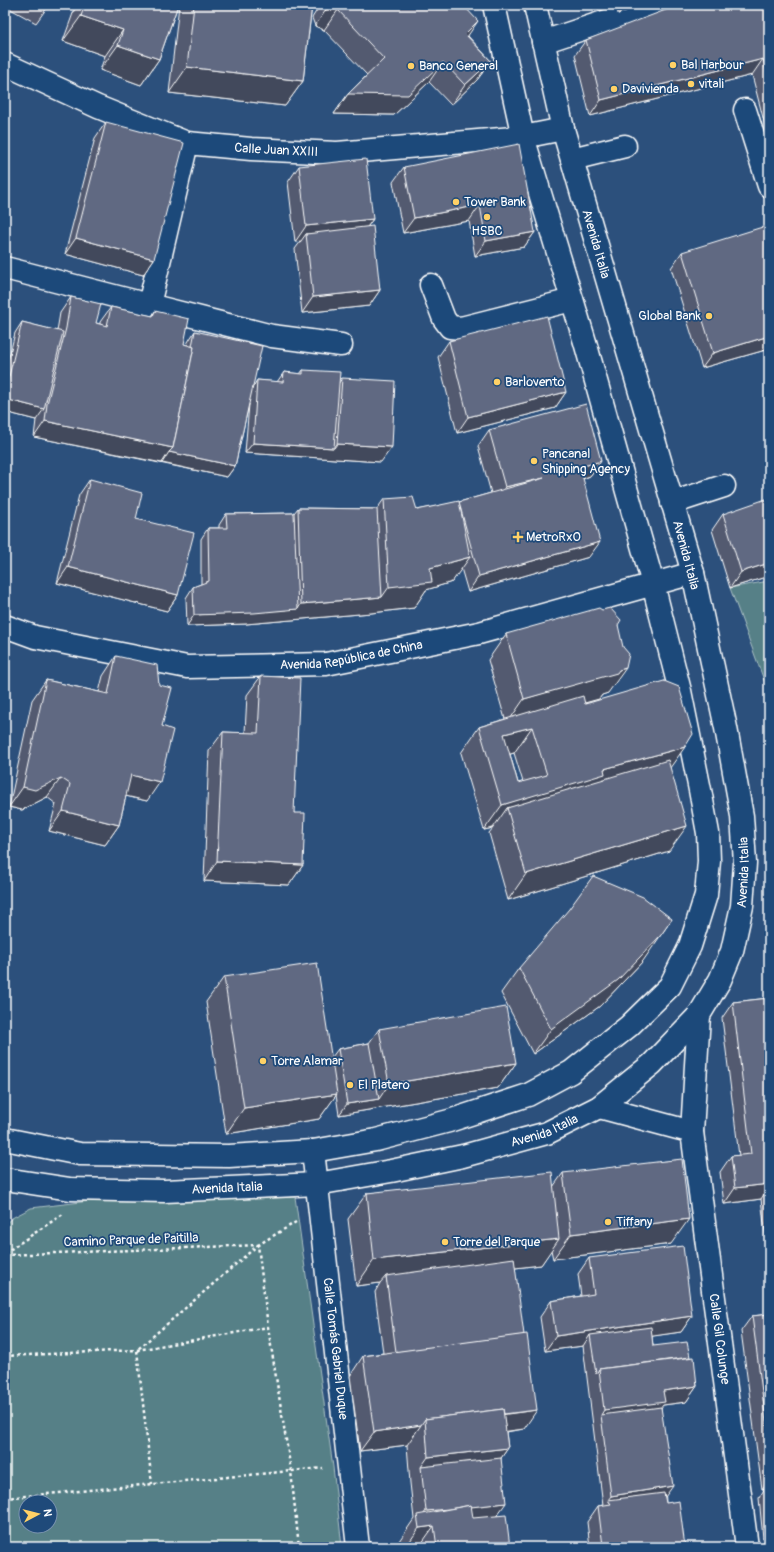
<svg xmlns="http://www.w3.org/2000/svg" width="774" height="1552" font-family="Pangolin,sans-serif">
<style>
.green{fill:#568087;stroke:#aac0c3;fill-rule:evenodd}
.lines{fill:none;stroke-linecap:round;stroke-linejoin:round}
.minor-casing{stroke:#fff;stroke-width:25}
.path{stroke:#fff;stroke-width:2.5;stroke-dasharray:3 3;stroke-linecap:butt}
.minor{stroke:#1f4a7a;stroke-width:22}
.wall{fill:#535a70;stroke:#fff;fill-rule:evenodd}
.shaded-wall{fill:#434a5b;stroke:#fff}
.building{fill:#606982;stroke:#fff;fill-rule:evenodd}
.poi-dot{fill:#ffd166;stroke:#1f4a7a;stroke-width:1.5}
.labels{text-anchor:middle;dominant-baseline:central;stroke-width:3.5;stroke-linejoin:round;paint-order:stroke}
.poi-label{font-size:13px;fill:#fff;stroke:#1f4a7a;text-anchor:start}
.street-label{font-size:13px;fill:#fff;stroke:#1f4a7a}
</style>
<rect width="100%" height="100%" fill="#2c507c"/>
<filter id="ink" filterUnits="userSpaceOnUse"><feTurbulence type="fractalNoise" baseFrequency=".025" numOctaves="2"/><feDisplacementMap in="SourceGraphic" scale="8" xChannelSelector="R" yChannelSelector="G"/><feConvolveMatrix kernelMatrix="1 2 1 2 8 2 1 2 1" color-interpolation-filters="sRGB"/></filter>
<g filter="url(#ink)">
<g class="green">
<polygon points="769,581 769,691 768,691 730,588"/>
<path d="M295,1197L333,1467L342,1547H5V1224L12,1218L31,1208L98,1200ZM26,1502H50V1526H26Z"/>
</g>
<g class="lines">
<defs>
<g id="minor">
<polyline points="543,42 655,5"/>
<path id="s1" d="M5,64L98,107L187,143L251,149L337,153L523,137L563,129"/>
<polyline points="745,110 769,186"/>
<polyline points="187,143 149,305 272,336 341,345"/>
<polyline points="572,159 625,146"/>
<polyline points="5,268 149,305"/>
<polyline points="431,285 444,319 450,327 461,328 572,300"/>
<polyline points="672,503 724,486"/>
<path id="s2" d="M5,626L35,637L187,667L326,664L479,633L693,573"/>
<path id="s3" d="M699,1015L692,1132L747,1547"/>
<polyline points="599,1107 692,1132"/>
<polyline points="5,1139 80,1154 229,1156 313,1151 376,1140 449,1121 528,1095 571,1072 629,1026 670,986 690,946 706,895 709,861 708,833 700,790 680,691 653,584 585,342 523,137 494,5"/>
<path id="s4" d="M313,1151L358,1547"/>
<path id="s5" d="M5,1179L70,1189L165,1191L317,1184L391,1171L463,1156L547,1133L599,1107L652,1064L699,1015L720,980L732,951L742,906L745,863L742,816L726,728L693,573L563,129L535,5"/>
</g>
</defs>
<use href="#minor" class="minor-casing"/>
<g class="path">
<polyline points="296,1222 258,1245 268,1327 291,1471 299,1547"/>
<polyline points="5,1253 63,1214"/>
<polyline points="5,1255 258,1245 137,1350 152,1484"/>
<polyline points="5,1356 137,1350 268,1327"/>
<polyline points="5,1498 323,1468"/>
</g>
<use href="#minor" class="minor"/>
</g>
<g class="wall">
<polygon points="5,5 49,5 36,23 5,6"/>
<polygon points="76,5 178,5 159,59 141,85 100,70 105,56 63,41"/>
<polygon points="179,5 312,5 303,81 285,106 169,93"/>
<polygon points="320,5 463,5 468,36 491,61 477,80 451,105 429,82 394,115 334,114 348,94 367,75 324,30 315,26 312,18"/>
<polygon points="617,5 640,5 618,14"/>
<polygon points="769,5 769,141 752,75 590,116 575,55 586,40"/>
<polygon points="106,122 154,259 143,275 65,254 95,138"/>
<polygon points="299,166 373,219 367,227 380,290 369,306 302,313 295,249 301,241 295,242 288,182"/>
<polygon points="404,167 535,232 524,247 475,256 469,221 403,233 393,182"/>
<polygon points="682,252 769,349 702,368 671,268"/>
<polygon points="71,297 96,323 100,324 100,322 111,307 152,316 155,311 184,344 187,345 188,342 195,331 253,387 257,380 277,382 284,372 300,374 303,370 339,383 342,378 381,462 245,453 249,404 235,466 227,477 34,437 36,420 5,412 5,373 15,333 22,322 57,331 60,313"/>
<polygon points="449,341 566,392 555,408 457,433 438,357"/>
<polygon points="489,430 601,461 590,476 583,479 589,557 468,592 461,568 452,582 426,590 414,608 371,613 246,624 187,626 186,598 193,587 201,584 201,539 208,528 219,528 219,525 226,514 294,513 298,508 377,509 384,499 417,510 459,502 491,493 478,446"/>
<polygon points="90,479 136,519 178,595 167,611 57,583 79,495"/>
<polygon points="723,514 769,576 730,588 712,530"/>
<path d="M618,625L608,693L602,695L599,699L585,703L670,768L669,851L508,900L489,833L493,828L484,830L461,753L479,727L505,719L488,660L506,634ZM514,753L523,782L518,783L510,754Z"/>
<polygon points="116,656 162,726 147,801 126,796 119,825 105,845 49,831 56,804 47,797 22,810 9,807 32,700 46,680 99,692 103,676"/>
<polygon points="261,676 294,813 303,865 289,885 204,881 209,751 223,732 245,733 247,695"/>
<polygon points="643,961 600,1006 533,1054 501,993 519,968"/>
<polygon points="224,977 332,1057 338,1049 369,1043 379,1029 516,1063 498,1088 339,1115 336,1095 319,1119 226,1134 206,1002"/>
<polygon points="769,998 769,1240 766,1240 761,1199 724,1204 720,1172 731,1156 739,1156 722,1018 733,1002"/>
<polygon points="563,1173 671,1244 553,1259 551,1250 541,1265 515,1268 524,1429 506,1432 508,1448 501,1458 497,1516 510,1547 400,1547 399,1541 414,1519 410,1483 407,1445 360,1451 350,1376 363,1356 383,1353 375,1292 380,1283 356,1286 348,1219 367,1193 553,1187"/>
<polygon points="769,1247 769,1261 767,1250"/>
<polygon points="589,1258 692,1316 681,1332 652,1336 653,1346 690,1357 697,1386 686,1402 663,1405 661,1407 666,1503 685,1547 590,1547 587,1522 598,1506 603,1505 583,1346 545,1351 540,1317 551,1301 581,1296 578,1274"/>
<polygon points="769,1314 769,1537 763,1538 759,1498 765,1488 762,1489 741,1331 752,1316"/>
</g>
<g class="shaded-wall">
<polygon points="625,5 640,5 618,14"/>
<polygon points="328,7 338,10 324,30 315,26"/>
<polygon points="81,16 123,30 105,56 63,41"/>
<polygon points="478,21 465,40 465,34"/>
<polygon points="118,45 159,59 141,85 100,70"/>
<polygon points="763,59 752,75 590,116 601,100"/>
<polygon points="491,61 477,80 451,105 465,85"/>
<polygon points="443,62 429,82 394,115 334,114 348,94"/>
<polygon points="187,67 303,81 285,106 169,93"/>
<polygon points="480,205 469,221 403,233 414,218"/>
<polygon points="373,219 362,234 306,234 301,241 295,242 306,226"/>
<polygon points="535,232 524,247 475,256 486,241"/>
<polygon points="76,238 154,259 143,275 65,254"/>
<polygon points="380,290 369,306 302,313 313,297"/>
<polygon points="769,336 769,349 702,368 713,353"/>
<polygon points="566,392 555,408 457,433 468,417"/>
<polygon points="5,399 44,409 36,420 5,412"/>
<polygon points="45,421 173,448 162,463 34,437"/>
<polygon points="253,443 334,448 337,444 392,447 381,462 245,453"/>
<polygon points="169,452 235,466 227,477 162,463"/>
<polygon points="601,461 590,476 569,483 580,467"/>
<polygon points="544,478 494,503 505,487"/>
<polygon points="600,542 589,557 468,592 479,576"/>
<polygon points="470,557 452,582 426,590 414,608 371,613 246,624 187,626 194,615 298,609 301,604 382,597 389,587 430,568"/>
<polygon points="769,563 769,576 730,588 741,572"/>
<polygon points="68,567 178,595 167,611 57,583"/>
<polygon points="626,668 608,693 602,695 599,699 506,725 524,699"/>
<polygon points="532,727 514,753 489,760 504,734"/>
<polygon points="685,747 667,772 507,808 493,828 484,830 502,805 604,769"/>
<polygon points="131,775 160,782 147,801 117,794"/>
<polygon points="61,778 47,797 22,810 9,807 23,787"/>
<polygon points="63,811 119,825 105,845 49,831"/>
<polygon points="687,826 669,851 508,900 526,874"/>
<polygon points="217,861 303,865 289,885 204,881"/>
<polygon points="672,919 643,961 600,1006 533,1054 551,1029"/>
<polygon points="516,1063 498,1088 339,1115 347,1104 379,1099 389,1084"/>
<polygon points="337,1094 319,1119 226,1134 244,1108"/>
<polygon points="769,1184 769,1194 768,1188 761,1199 724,1204 735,1188"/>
<polygon points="689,1219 671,1244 553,1259 571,1234"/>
<polygon points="769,1236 769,1240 766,1240"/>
<polygon points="559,1239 541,1265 387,1283 386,1276 380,1283 356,1286 374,1260"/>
<polygon points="692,1316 681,1332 592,1345 590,1335 583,1346 545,1351 556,1336"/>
<polygon points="697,1386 686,1402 663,1405 654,1418 601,1415 604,1410 663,1391"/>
<polygon points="537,1410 524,1429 427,1442 426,1425"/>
<polygon points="421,1425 407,1445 360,1451 374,1432"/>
<polygon points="508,1448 490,1474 421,1467 428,1457"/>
<polygon points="769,1479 769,1483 765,1488 762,1489"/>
<polygon points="673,1486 665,1497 611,1504 608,1500 611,1496"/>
<polygon points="506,1503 495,1518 418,1522 426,1511"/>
<polygon points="434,1526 419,1547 406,1547 419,1528"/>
<polygon points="769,1530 769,1537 763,1538"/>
</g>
<g class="building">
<polygon points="85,5 178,5 159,59 118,45 123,30 81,16"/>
<polygon points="194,5 312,5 303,81 187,67"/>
<polygon points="328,5 463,5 478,21 465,34 491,61 465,85 443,62 408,95 348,94 384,59 338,10 328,7"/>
<polygon points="679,5 769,5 769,83 763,59 601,100 586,40"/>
<polygon points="106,122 184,143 154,259 76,238"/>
<polygon points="519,144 535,232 486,241 480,205 414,218 404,167"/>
<polygon points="366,159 373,219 306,226 299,166"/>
<polygon points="769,225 769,336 713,353 682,252"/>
<polygon points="373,226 380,290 313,297 306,234"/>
<polygon points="71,297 101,304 96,323 107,326 111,307 153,316 155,311 189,319 184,344 194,347 173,448 45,421 47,404 66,328"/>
<polygon points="547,316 566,392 468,417 449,341"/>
<polygon points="22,322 63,332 44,409 5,399 5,393"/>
<polygon points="195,331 262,346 235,466 169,452 173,448 194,347 192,346"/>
<polygon points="303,370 340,372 334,448 253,443 257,380 283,382 284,372 303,374"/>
<polygon points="342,378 395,381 392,447 337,444"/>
<polygon points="586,404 601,461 580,467 600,542 479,576 461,510 459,502 544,478 505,487 489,430"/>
<polygon points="90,479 142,493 136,519 194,533 178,595 68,567"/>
<polygon points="413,497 417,510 459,501 470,557 430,568 432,582 389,587 384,499"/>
<polygon points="769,498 769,563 741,572 723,514"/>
<polygon points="298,508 377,509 382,597 301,604"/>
<polygon points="294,513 298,609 254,613 194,615 193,587 209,581 208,528 227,528 226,514"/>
<polygon points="599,608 602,610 610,608 621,620 618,625 623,647 629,654 626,668 619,670 617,673 524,699 506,634"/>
<polygon points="116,656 157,665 159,685 172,688 162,726 173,730 160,782 131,775 119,825 63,811 70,784 61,778 35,790 23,787 46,680 108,694"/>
<polygon points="261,676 300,678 294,813 305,813 303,865 217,861 223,732 258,733"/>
<path d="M664,681L679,687L693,734L685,747L604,769L605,774L502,805L479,727L583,696L585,704ZM532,727L547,775L518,783L504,734Z"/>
<polygon points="668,760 687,826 526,874 507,808"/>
<polygon points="593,876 643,897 672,919 661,935 618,980 551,1029 519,968 569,909"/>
<polygon points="317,963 337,1094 244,1108 224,977"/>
<polygon points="769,998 769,1184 735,1188 731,1156 751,1154 733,1002"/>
<polygon points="506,1007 516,1063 389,1084 379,1029"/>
<polygon points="369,1043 379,1099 347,1104 338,1049"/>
<polygon points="682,1159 689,1219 571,1234 563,1173"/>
<polygon points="552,1172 559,1239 374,1260 367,1193"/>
<polygon points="683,1246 692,1316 556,1336 551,1301 594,1294 589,1258"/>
<polygon points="514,1258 524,1335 396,1352 386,1276"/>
<polygon points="769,1314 769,1445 752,1316"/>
<polygon points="651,1327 653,1346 687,1342 690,1357 599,1369 596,1374 590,1335"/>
<polygon points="527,1334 537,1410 504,1414 503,1409 425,1419 421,1425 374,1432 363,1356"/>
<polygon points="694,1357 697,1386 663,1391 665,1402 604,1410 599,1369"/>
<polygon points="661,1407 673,1486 611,1496 601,1415"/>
<polygon points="503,1409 508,1448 428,1457 425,1419"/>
<polygon points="501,1458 506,1503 471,1507 471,1505 449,1509 426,1511 421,1467"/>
<polygon points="664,1493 666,1503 679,1501 685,1547 602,1547 603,1546 598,1506 611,1504 608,1500"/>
<polygon points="471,1505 473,1518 506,1515 510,1547 437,1547 434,1526 419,1528 417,1515"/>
</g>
</g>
<g class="poi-dot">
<circle cx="673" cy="65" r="4"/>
<circle cx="411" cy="66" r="4"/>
<circle cx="691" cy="84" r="4"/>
<circle cx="614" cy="89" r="4"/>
<circle cx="456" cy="202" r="4"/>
<circle cx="487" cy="217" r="4"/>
<circle cx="709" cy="316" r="4"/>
<circle cx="497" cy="382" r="4"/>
<circle cx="534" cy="461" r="4"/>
<path d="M516 531h4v4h4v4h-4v4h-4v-4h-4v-4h4z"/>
<circle cx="263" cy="1061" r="4"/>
<circle cx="350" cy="1085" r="4"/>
<circle cx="608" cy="1222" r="4"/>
<circle cx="445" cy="1242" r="4"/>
</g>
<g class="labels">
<g class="poi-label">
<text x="681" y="65">Bal Harbour</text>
<text x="419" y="66">Banco General</text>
<text x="699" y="84">vitali</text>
<text x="622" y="89">Davivienda</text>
<text x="464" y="202">Tower Bank</text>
<text x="487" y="231" text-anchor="middle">HSBC</text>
<text x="701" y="316" text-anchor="end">Global Bank</text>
<text x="505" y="382">Barlovento</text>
<text x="542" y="454">Pancanal<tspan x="542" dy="15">Shipping Agency</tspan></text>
<text x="526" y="537">MetroRxO</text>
<text x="271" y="1061">Torre Alamar</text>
<text x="358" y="1085">El Platero</text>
<text x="616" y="1222">Tiffany</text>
<text x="453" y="1242">Torre del Parque</text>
</g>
<g class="street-label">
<text stroke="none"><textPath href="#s1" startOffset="288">Calle Juan XXIII</textPath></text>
<text transform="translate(596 244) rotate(74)">Avenida Italia</text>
<text transform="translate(686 555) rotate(75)">Avenida Italia</text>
<text stroke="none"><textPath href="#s2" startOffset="352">Avenida República de China</textPath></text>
<text stroke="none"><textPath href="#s5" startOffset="895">Avenida Italia</textPath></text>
<text stroke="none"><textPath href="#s5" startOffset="547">Avenida Italia</textPath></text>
<text stroke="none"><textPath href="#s5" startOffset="223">Avenida Italia</textPath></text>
<text transform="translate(131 1240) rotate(-2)">Camino Parque de Paitilla</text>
<text stroke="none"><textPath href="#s3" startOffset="326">Calle Gil Colunge</textPath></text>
<text stroke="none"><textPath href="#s4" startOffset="199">Calle Tomás Gabriel Duque</textPath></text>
</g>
</g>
<rect width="774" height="1552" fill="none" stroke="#1f4a7a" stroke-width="20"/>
<rect x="10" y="10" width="754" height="1532" fill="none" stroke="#fff" stroke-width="1.5" filter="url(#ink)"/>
<g transform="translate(38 1514) rotate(83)"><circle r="19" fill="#1f4a7a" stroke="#7992af"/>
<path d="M0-3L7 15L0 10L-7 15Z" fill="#ffd166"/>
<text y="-6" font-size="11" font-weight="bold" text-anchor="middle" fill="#ffffff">N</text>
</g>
</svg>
